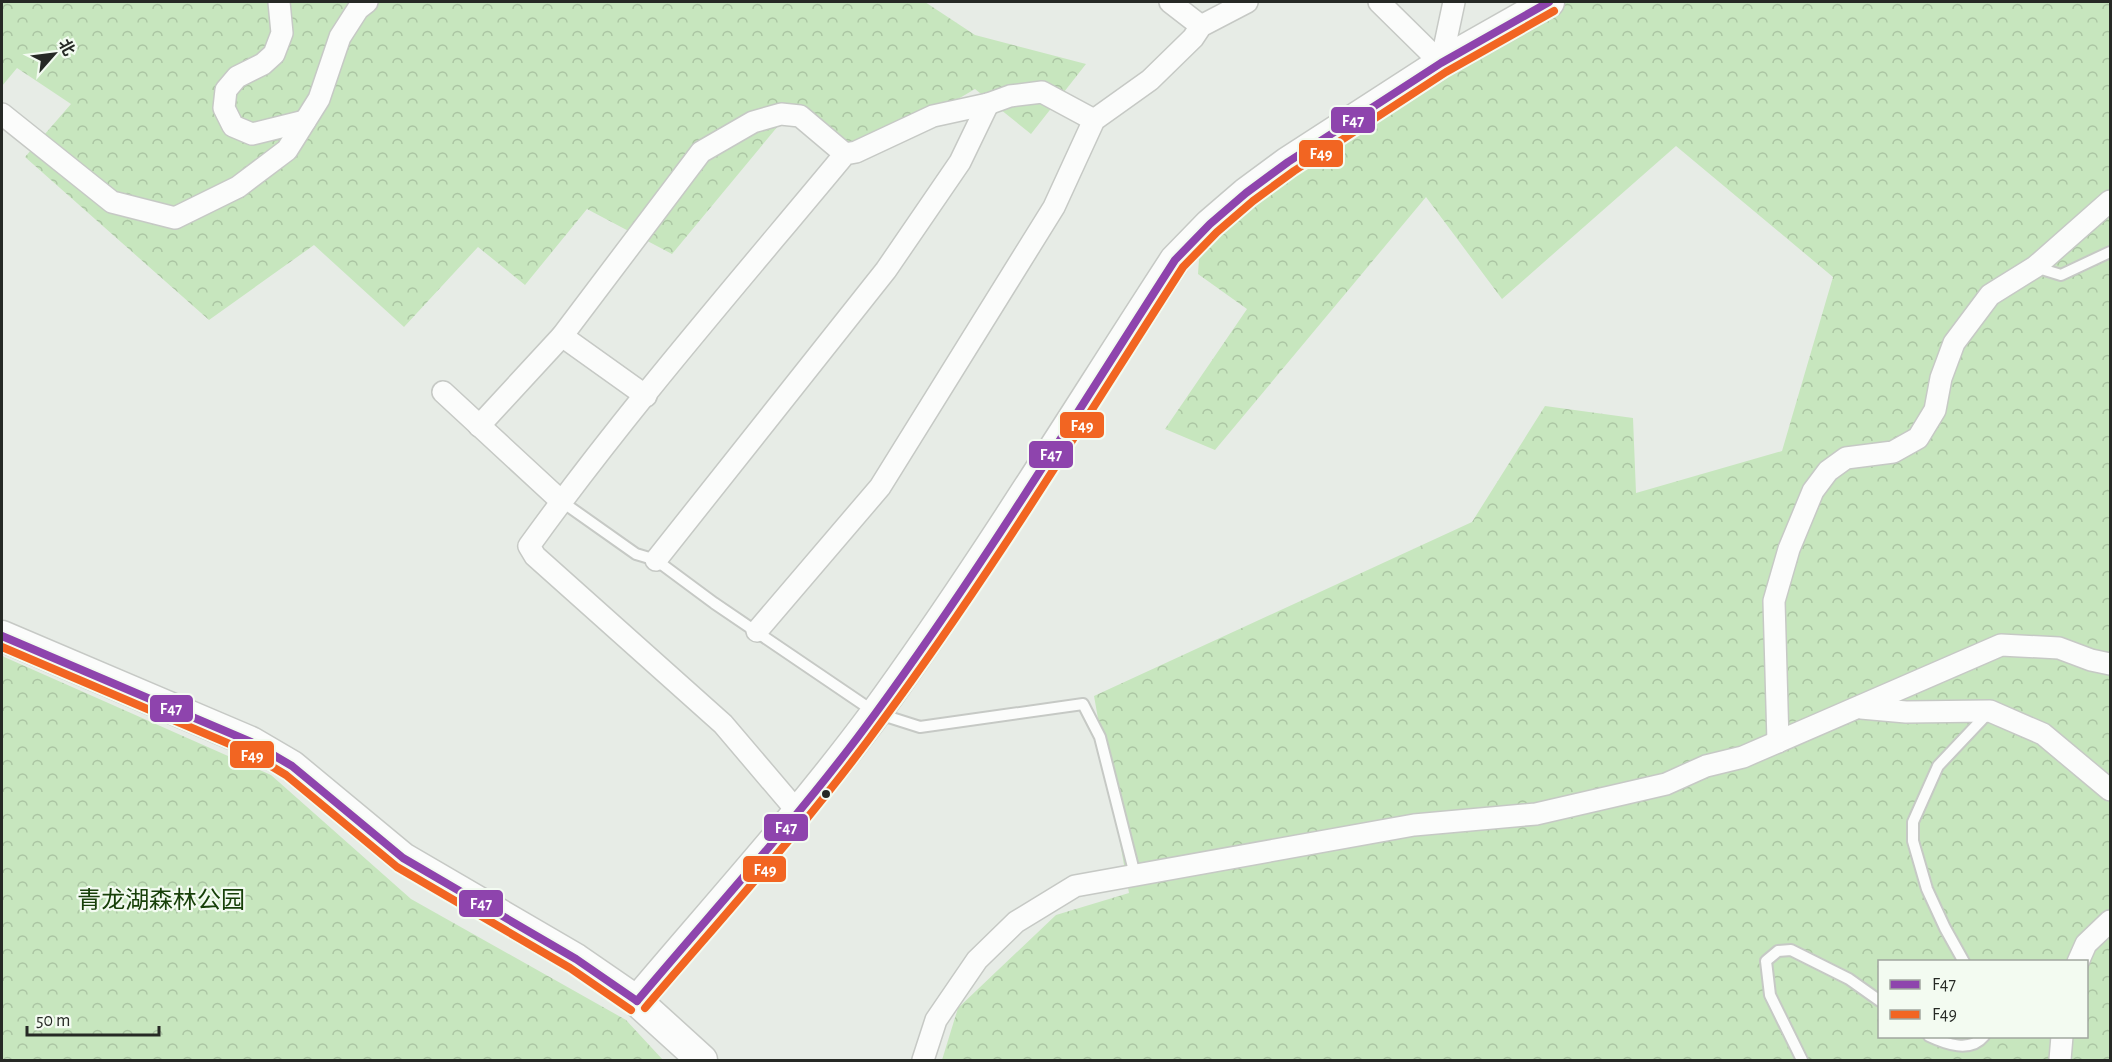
<svg xmlns="http://www.w3.org/2000/svg" width="2112" height="1062" font-family="'Alegreya Sans','Noto Sans SC',sans-serif">
<style>
.forest{fill:url(#forest-crowns);fill-rule:evenodd}
.lines{fill:none;stroke-linecap:round;stroke-linejoin:round}
.lane-casing{stroke:#c6c9c5;stroke-width:14}
.street-casing{stroke:#c6c9c5;stroke-width:24}
.secondary-casing{stroke:#c6c9c5;stroke-width:33}
.lane{stroke:#fbfcfb;stroke-width:10}
.street{stroke:#fbfcfb;stroke-width:21}
.secondary{stroke:#fbfcfb;stroke-width:30}
.bus-1-casing{stroke:#f3fbf1;stroke-width:12}
.bus-2-casing{stroke:#f3fbf1;stroke-width:12}
.bus-1{stroke:#8e44ad;stroke-width:8}
.bus-2{stroke:#f26522;stroke-width:8}
.bus-dot{fill:#262925;stroke:#f3fbf1;stroke-width:2}
.labels{text-anchor:middle;dominant-baseline:central;stroke-width:4.5;stroke-linejoin:round;paint-order:stroke}
.park-label{font-size:24px;fill:#174009;stroke:#f3fbf1}
.line-badge{stroke:#f3fbf1;stroke-width:2}
.badge-label{font-size:16px;text-anchor:middle;font-weight:bold;fill:#fff}
</style>
<defs>
<pattern id="forest-crowns" width="20" height="18" patternUnits="userSpaceOnUse" patternTransform="scale(1.5)"><rect width="20" height="18" fill="#c7e6be"/><path d="M2 6a3 3 0 1 1 6 0M12 15a3 3 0 1 1 6 0" fill="none" stroke="#abc5a3"/></pattern>
</defs>
<rect width="100%" height="100%" fill="#e7ece6"/>
<g class="forest">
<polygon points="2,2 925,2 975,35 1086,64 1031,134 975,89 856,159 783,120 672,254 587,209 525,285 478,247 404,327 314,245 209,320 25,157 71,104 17,68 2,86"/>
<path d="M1553,2H2110V1060H942L958,1008L1056,915L1129,893L1094,696L1472,522L1545,406L1633,418L1636,493L1782,451L1833,277L1676,146L1502,299L1426,197L1215,450L1165,429L1247,309L1198,274L1202,216ZM1880,962H2086V1036H1880Z"/>
<polygon points="2,656 271,775 411,899 626,1020 663,1060 2,1060"/>
</g>
<g class="lines">
<defs>
<g id="lane">
<polyline points="2035,267 2061,275 2110,252"/>
<polyline points="561,501 636,554 656,560 714,603 876,713 920,727 1083,704 1100,737 1135,875"/>
<polyline points="1964,962 1945,928 1927,889 1913,841 1913,822 1938,766 1990,711"/>
<path d="M1929,1036C1946,1044 1970,1053 1984,1036"/>
<polyline points="1802,1060 1770,995 1766,961 1778,951 1791,950 1849,979 1880,1001"/>
</g>
<g id="street">
<polyline points="279,2 282,33 274,54 263,64 237,77 226,90 224,108 233,126 252,134 305,121"/>
<polyline points="1170,2 1201,26"/>
<polyline points="1379,2 1441,63"/>
<polyline points="1441,63 1454,2"/>
<polyline points="2,114 112,202 175,218 238,187 287,150 319,99 340,37 358,9 367,2"/>
<polyline points="562,336 646,396"/>
<polyline points="443,392 561,501"/>
<polyline points="479,426 562,336 701,152 753,122 781,114 800,116 845,154"/>
<polyline points="656,560 886,270 960,162 988,104"/>
<polyline points="757,631 880,487 1054,207 1094,120 1150,80 1193,38 1201,26 1247,2"/>
<polyline points="1861,708 1906,712 1990,711 2043,734 2110,790"/>
<polyline points="1778,742 1774,601 1789,549 1813,491 1828,471 1846,458 1893,452 1918,438 1935,410 1941,378 1954,343 1990,295 2035,267 2110,201"/>
<path d="M797,811L723,724L535,556L529,546C627,410 738,283 845,154L856,152L933,116L988,104L1010,96L1042,92L1094,120"/>
<polyline points="2078,962 2086,944 2110,921"/>
<polyline points="923,1060 936,1020 977,960 1016,922 1075,886 1414,825 1536,814 1666,784 1706,766 1743,757 2001,645 2059,648 2091,660 2110,664"/>
<polyline points="2060,1060 2062,1036"/>
</g>
<g id="secondary">
<polyline points="2,636 251,742 292,766 403,858 576,959 637,1001 702,1060"/>
<path d="M637,1001C717,906 801,814 875,714C982,567 1076,412 1175,260L1210,224L1246,193L1288,162L1441,63L1549,2"/>
</g>
</defs>
<use href="#lane" class="lane-casing"/>
<use href="#street" class="street-casing"/>
<use href="#secondary" class="secondary-casing"/>
<use href="#lane" class="lane"/>
<use href="#street" class="street"/>
<use href="#secondary" class="secondary"/>
<defs>
<g id="bus-1">
<polyline points="2,636 251,742 292,766 403,858 576,959 637,1001"/>
<path d="M637,1001C717,906 802,814 875,714C982,568 1077,412 1175,260L1210,224L1246,193L1288,162L1441,63L1549,2"/>
</g>
<g id="bus-2">
<polyline points="2,647 246,751 286,775 397,867 570,968 631,1010"/>
<path d="M645,1008C726,913 810,821 883,720C991,574 1085,419 1183,267L1217,232L1253,201L1294,171L1446,72L1554,11"/>
</g>
</defs>
<use href="#bus-1" class="bus-1-casing"/>
<use href="#bus-2" class="bus-2-casing"/>
<use href="#bus-1" class="bus-1"/>
<use href="#bus-2" class="bus-2"/>
</g>
<circle class="bus-dot" cx="826" cy="794" r="5"/>
<g class="labels">
<g class="park-label">
<text x="161" y="901">青龙湖森林公园</text>
</g>
</g>
<g class="line-badge">
<rect x="1330" y="106" width="46" height="28" rx="6" fill="#8e44ad"/>
<rect x="1298" y="139" width="46" height="29" rx="6" fill="#f26522"/>
<rect x="1059" y="411" width="46" height="28" rx="6" fill="#f26522"/>
<rect x="1028" y="440" width="46" height="29" rx="6" fill="#8e44ad"/>
<rect x="149" y="694" width="45" height="29" rx="6" fill="#8e44ad"/>
<rect x="229" y="740" width="46" height="29" rx="6" fill="#f26522"/>
<rect x="763" y="813" width="46" height="29" rx="6" fill="#8e44ad"/>
<rect x="742" y="855" width="45" height="28" rx="6" fill="#f26522"/>
<rect x="458" y="889" width="46" height="29" rx="6" fill="#8e44ad"/>
</g>
<g class="badge-label">
<text x="1353" y="126">F47</text>
<text x="1321" y="159">F49</text>
<text x="1082" y="431">F49</text>
<text x="1051" y="460">F47</text>
<text x="171" y="714">F47</text>
<text x="252" y="761">F49</text>
<text x="786" y="833">F47</text>
<text x="765" y="875">F49</text>
<text x="481" y="909">F47</text>
</g>
<rect width="2112" height="1062" fill="none" stroke="#262925" stroke-width="6"/>
<rect x="1878" y="960" width="210" height="78" fill="#f3fbf1" stroke="#a1a79f" stroke-width="1.5"/>
<rect x="1890" y="980" width="30" height="9" fill="#8e44ad" stroke="#a1a79f" stroke-width="1.5"/>
<text x="1932" y="990" font-size="18" fill="#262925">F47</text>
<rect x="1890" y="1010" width="30" height="9" fill="#f26522" stroke="#a1a79f" stroke-width="1.5"/>
<text x="1932" y="1020" font-size="18" fill="#262925">F49</text>
<g transform="translate(54 54) rotate(62)" stroke="#f3fbf1" stroke-width="4.5" paint-order="stroke">
<path d="M0-4.5L10 22L0 15L-10 22Z" fill="#262925"/>
<text y="-9" font-size="16" font-weight="bold" text-anchor="middle" fill="#262925">北</text>
</g>
<path d="M27 1026v9h132v-9" fill="none" stroke="#262925" stroke-width="3"/>
<text x="36" y="1026" font-size="18" fill="#262925" stroke="#f3fbf1" stroke-width="4.5" paint-order="stroke">50 m</text>
</svg>
